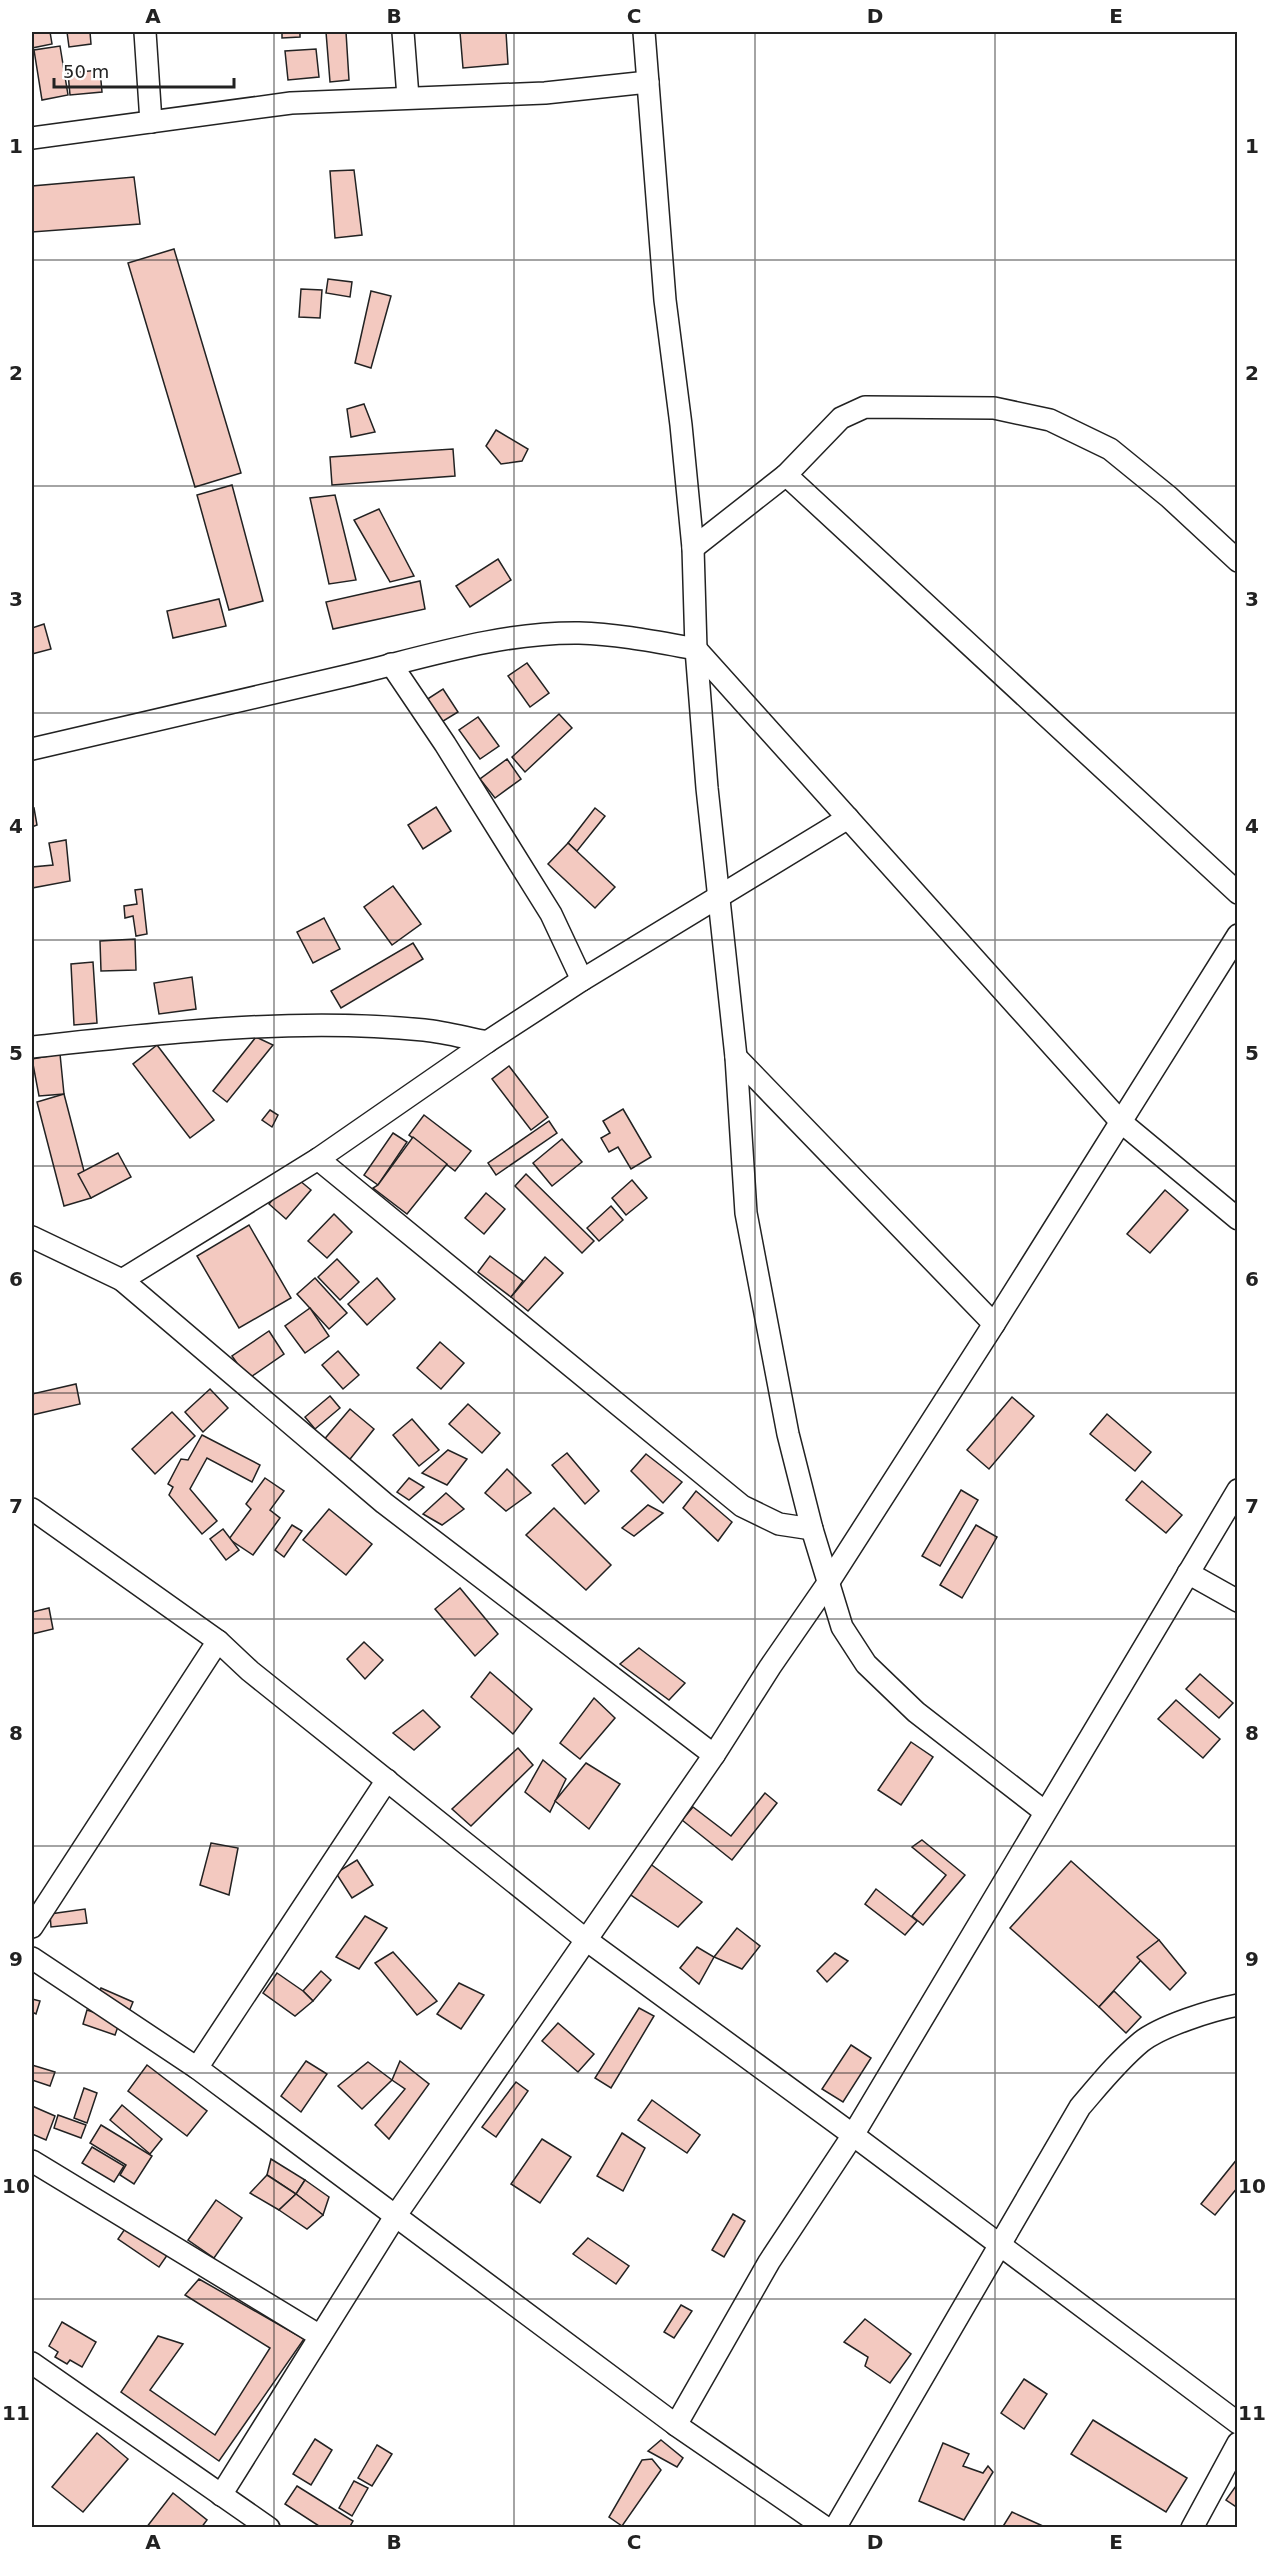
<svg xmlns="http://www.w3.org/2000/svg" width="1269" height="2559" font-family="'DejaVu Sans',sans-serif">
<style>
.building{fill:#f3c9c0;stroke:#222;stroke-width:1.5}
.lines{fill:none;stroke-linecap:round;stroke-linejoin:round}
.minor-casing{stroke:#222;stroke-width:24}
.minor{stroke:#fff;stroke-width:21}
.grid{fill:none;stroke:#222;stroke-width:1.5;stroke-opacity:0.55}
.neatline{fill:none;stroke:#222;stroke-width:2}
.grid-label{font-size:20px;text-anchor:middle;font-weight:bold;fill:#222}
</style>
<rect width="100%" height="100%" fill="#fff"/>
<g class="building">
<polygon points="32,32 50,32 52,44 32,48"/>
<polygon points="67,32 90,32 91,44 69,47"/>
<polygon points="282,32 300,32 300,37 282,38"/>
<polygon points="326,32 346,32 349,80 330,82"/>
<polygon points="460,32 506,32 508,64 463,68"/>
<polygon points="60,46 68,95 42,100 34,50"/>
<polygon points="316,49 319,77 288,80 285,51"/>
<polygon points="100,70 102,92 70,95 68,73"/>
<polygon points="354,170 362,235 335,238 330,171"/>
<polygon points="134,177 140,224 32,232 32,186"/>
<polygon points="174,249 241,473 195,487 128,263"/>
<polygon points="328,279 352,282 350,297 326,293"/>
<polygon points="301,289 322,290 320,318 299,317"/>
<polygon points="371,291 391,296 371,368 355,363"/>
<polygon points="364,404 375,432 351,437 347,409"/>
<polygon points="496,430 528,449 522,461 501,464 486,446"/>
<polygon points="453,449 455,476 332,485 330,457"/>
<polygon points="232,485 263,601 229,610 197,495"/>
<polygon points="335,495 356,580 329,584 310,498"/>
<polygon points="379,509 414,576 390,582 354,520"/>
<polygon points="498,559 511,580 470,607 456,586"/>
<polygon points="420,581 425,609 333,629 326,602"/>
<polygon points="219,599 226,626 173,638 167,611"/>
<polygon points="44,624 51,649 32,654 32,628"/>
<polygon points="527,663 549,693 530,707 508,676"/>
<polygon points="443,689 458,712 440,723 426,700"/>
<polygon points="559,714 572,728 525,772 512,757"/>
<polygon points="478,717 499,746 480,759 459,730"/>
<polygon points="507,759 521,779 495,798 480,779"/>
<polygon points="436,807 451,831 423,849 408,825"/>
<polygon points="34,808 37,825 32,827 32,809"/>
<polygon points="595,808 605,816 577,851 568,843"/>
<polygon points="66,840 70,881 32,888 32,867 53,865 49,843"/>
<polygon points="568,843 615,887 595,908 548,864"/>
<polygon points="393,886 421,924 392,945 364,907"/>
<polygon points="142,889 147,934 136,936 133,916 125,918 124,906 137,904 135,890"/>
<polygon points="324,918 340,949 313,963 297,932"/>
<polygon points="135,939 136,970 101,971 100,941"/>
<polygon points="413,943 423,959 341,1008 331,991"/>
<polygon points="93,962 97,1023 74,1025 71,964"/>
<polygon points="192,977 196,1009 159,1014 154,983"/>
<polygon points="256,1037 273,1045 227,1102 213,1091"/>
<polygon points="157,1045 214,1120 190,1138 133,1064"/>
<polygon points="60,1054 64,1094 39,1096 32,1059"/>
<polygon points="509,1066 548,1117 531,1130 492,1079"/>
<polygon points="64,1094 91,1198 64,1206 37,1102"/>
<polygon points="623,1109 651,1157 631,1169 618,1147 609,1152 601,1138 610,1133 603,1121"/>
<polygon points="270,1110 278,1115 272,1127 262,1120"/>
<polygon points="424,1115 471,1151 455,1171 409,1135"/>
<polygon points="549,1121 557,1133 496,1175 488,1163"/>
<polygon points="393,1133 407,1142 378,1185 364,1175"/>
<polygon points="413,1137 447,1164 407,1214 373,1188 378,1185"/>
<polygon points="562,1139 582,1162 552,1186 533,1163"/>
<polygon points="118,1153 131,1177 91,1198 78,1174"/>
<polygon points="526,1174 594,1241 582,1253 515,1186"/>
<polygon points="293,1175 311,1190 286,1219 269,1204"/>
<polygon points="632,1180 647,1198 626,1215 612,1198"/>
<polygon points="1165,1190 1188,1210 1150,1253 1127,1234"/>
<polygon points="486,1193 505,1209 484,1234 465,1218"/>
<polygon points="611,1206 623,1220 599,1241 587,1228"/>
<polygon points="334,1214 352,1232 327,1258 308,1241"/>
<polygon points="249,1225 291,1298 239,1328 197,1256"/>
<polygon points="490,1256 523,1281 511,1297 478,1272"/>
<polygon points="545,1257 563,1273 528,1311 511,1297"/>
<polygon points="337,1259 359,1282 340,1300 318,1277"/>
<polygon points="315,1278 347,1313 329,1329 297,1294"/>
<polygon points="377,1278 395,1299 367,1325 348,1304"/>
<polygon points="310,1308 329,1336 305,1353 285,1326"/>
<polygon points="269,1331 284,1354 248,1379 232,1356"/>
<polygon points="440,1342 464,1363 441,1389 417,1368"/>
<polygon points="338,1351 359,1375 343,1389 322,1365"/>
<polygon points="76,1384 80,1404 32,1415 32,1394"/>
<polygon points="210,1389 228,1408 203,1432 185,1412"/>
<polygon points="330,1396 340,1408 315,1429 305,1417"/>
<polygon points="1012,1397 1034,1416 989,1469 967,1450"/>
<polygon points="468,1404 500,1433 482,1453 449,1424"/>
<polygon points="350,1409 374,1429 347,1463 322,1442"/>
<polygon points="172,1412 195,1436 155,1474 132,1449"/>
<polygon points="1107,1414 1151,1452 1135,1471 1090,1434"/>
<polygon points="412,1419 439,1450 419,1466 393,1435"/>
<polygon points="202,1435 260,1465 252,1482 207,1458 190,1489 217,1521 202,1534 169,1495 173,1487 168,1484 181,1459 188,1460"/>
<polygon points="448,1450 467,1459 447,1485 422,1473"/>
<polygon points="567,1453 599,1491 585,1504 552,1465"/>
<polygon points="646,1454 682,1482 663,1503 631,1471"/>
<polygon points="507,1469 531,1493 506,1511 485,1493"/>
<polygon points="265,1478 284,1491 270,1510 280,1518 253,1555 229,1539 251,1509 246,1504"/>
<polygon points="409,1478 424,1487 409,1500 397,1492"/>
<polygon points="1142,1481 1182,1515 1166,1533 1126,1500"/>
<polygon points="961,1490 978,1500 940,1566 922,1556"/>
<polygon points="696,1491 732,1522 718,1541 683,1508"/>
<polygon points="446,1493 464,1509 442,1525 423,1514"/>
<polygon points="648,1505 663,1513 634,1536 622,1528"/>
<polygon points="554,1508 611,1565 586,1590 526,1535"/>
<polygon points="329,1509 372,1544 346,1575 303,1540"/>
<polygon points="292,1525 302,1531 284,1557 275,1550"/>
<polygon points="976,1525 997,1537 962,1598 940,1585"/>
<polygon points="223,1529 239,1550 226,1560 210,1539"/>
<polygon points="460,1588 498,1634 475,1656 435,1609"/>
<polygon points="49,1608 53,1629 32,1634 32,1612"/>
<polygon points="364,1642 383,1660 365,1679 347,1659"/>
<polygon points="639,1648 685,1683 669,1700 620,1664"/>
<polygon points="490,1672 532,1709 513,1734 471,1697"/>
<polygon points="1200,1674 1233,1703 1219,1718 1186,1689"/>
<polygon points="594,1698 615,1718 580,1759 560,1743"/>
<polygon points="1176,1700 1220,1739 1203,1758 1158,1719"/>
<polygon points="423,1710 440,1727 414,1750 393,1733"/>
<polygon points="911,1742 933,1757 901,1805 878,1790"/>
<polygon points="518,1748 533,1765 471,1826 452,1809"/>
<polygon points="543,1760 566,1779 550,1812 525,1792"/>
<polygon points="586,1763 620,1784 589,1829 555,1801"/>
<polygon points="765,1793 777,1803 732,1860 682,1820 693,1807 731,1836"/>
<polygon points="922,1840 965,1875 923,1925 912,1916 946,1875 912,1847"/>
<polygon points="211,1843 238,1848 229,1895 200,1885"/>
<polygon points="357,1860 373,1885 352,1898 336,1873"/>
<polygon points="1071,1861 1159,1940 1099,2007 1010,1928"/>
<polygon points="649,1863 702,1902 678,1927 625,1891"/>
<polygon points="876,1889 917,1921 905,1935 865,1904"/>
<polygon points="85,1909 87,1923 51,1927 50,1914"/>
<polygon points="365,1916 387,1928 359,1969 336,1957"/>
<polygon points="737,1928 760,1946 742,1969 714,1957"/>
<polygon points="1159,1940 1186,1973 1170,1990 1137,1957"/>
<polygon points="697,1947 714,1957 699,1984 680,1968"/>
<polygon points="393,1952 437,2001 417,2015 375,1963"/>
<polygon points="835,1953 848,1961 827,1982 817,1971"/>
<polygon points="321,1971 331,1980 313,2001 303,1991"/>
<polygon points="277,1973 303,1991 313,2001 295,2016 263,1993"/>
<polygon points="459,1983 484,1995 461,2029 437,2014"/>
<polygon points="101,1988 133,2002 128,2014 96,2000"/>
<polygon points="1114,1991 1141,2017 1126,2033 1099,2007"/>
<polygon points="32,1999 40,2001 36,2014 32,2012"/>
<polygon points="639,2008 654,2016 611,2088 595,2078"/>
<polygon points="87,2010 120,2021 115,2035 83,2024"/>
<polygon points="558,2023 594,2054 578,2072 542,2041"/>
<polygon points="851,2045 871,2058 843,2102 822,2089"/>
<polygon points="306,2061 327,2074 301,2112 281,2096"/>
<polygon points="400,2061 429,2084 389,2139 375,2125 405,2089 392,2080"/>
<polygon points="368,2062 392,2080 362,2109 338,2086"/>
<polygon points="32,2065 55,2072 50,2086 32,2080"/>
<polygon points="147,2065 207,2111 187,2136 128,2091"/>
<polygon points="516,2082 528,2091 496,2137 482,2127"/>
<polygon points="84,2088 97,2093 87,2123 74,2118"/>
<polygon points="652,2100 700,2135 687,2153 638,2120"/>
<polygon points="122,2105 162,2139 150,2154 110,2120"/>
<polygon points="32,2106 55,2116 46,2140 32,2134"/>
<polygon points="58,2115 86,2125 81,2138 54,2128"/>
<polygon points="101,2125 152,2156 134,2184 120,2175 126,2165 90,2143"/>
<polygon points="622,2133 645,2148 623,2191 597,2176"/>
<polygon points="542,2139 571,2157 540,2203 511,2184"/>
<polygon points="92,2147 124,2166 114,2182 82,2163"/>
<polygon points="1238,2158 1238,2187 1215,2215 1201,2204"/>
<polygon points="271,2159 305,2180 296,2194 267,2175"/>
<polygon points="267,2175 296,2194 279,2210 250,2193"/>
<polygon points="305,2180 329,2197 323,2215 296,2194"/>
<polygon points="296,2194 323,2215 307,2229 279,2210"/>
<polygon points="216,2200 242,2218 214,2258 188,2240"/>
<polygon points="733,2214 745,2221 724,2257 712,2250"/>
<polygon points="127,2226 168,2254 159,2267 118,2239"/>
<polygon points="588,2238 629,2266 616,2284 573,2254"/>
<polygon points="199,2279 304,2339 219,2461 121,2392 158,2336 183,2344 150,2390 215,2435 270,2348 185,2295"/>
<polygon points="681,2305 692,2311 674,2338 664,2332"/>
<polygon points="865,2319 911,2354 890,2383 865,2366 868,2357 844,2342"/>
<polygon points="62,2322 96,2342 82,2367 70,2360 67,2364 55,2357 58,2352 49,2346"/>
<polygon points="1024,2379 1047,2394 1024,2429 1001,2413"/>
<polygon points="1093,2420 1187,2478 1166,2512 1071,2454"/>
<polygon points="97,2433 128,2459 83,2512 52,2487"/>
<polygon points="315,2439 332,2450 311,2485 293,2474"/>
<polygon points="661,2440 683,2458 677,2467 648,2451"/>
<polygon points="943,2443 969,2454 963,2466 983,2473 988,2466 993,2472 964,2520 919,2501"/>
<polygon points="377,2445 392,2454 372,2486 358,2478"/>
<polygon points="652,2459 661,2470 622,2526 609,2517 642,2460"/>
<polygon points="354,2481 368,2488 352,2516 339,2508"/>
<polygon points="1238,2483 1238,2508 1226,2500"/>
<polygon points="297,2486 353,2521 349,2528 322,2528 285,2504"/>
<polygon points="173,2493 207,2520 201,2528 146,2528"/>
<polygon points="1012,2512 1045,2527 1002,2528"/>
</g>
<g class="lines">
<defs>
<g id="minor">
<polyline points="145,32 151,122"/>
<polyline points="403,32 408,97"/>
<polyline points="644,32 665,300 681,425 693,548 696,649 707,788 736,1057 746,1213 788,1434 812,1529 842,1627 866,1664 916,1712 1045,1812"/>
<polyline points="32,138 291,103 545,93 648,82"/>
<polyline points="786,475 1238,893"/>
<polyline points="693,548 786,475 841,418 865,407 994,408 1050,420 1110,449 1169,497 1238,561"/>
<polyline points="391,664 445,744 551,914 582,980"/>
<path d="M32,749C137,725 242,701 346,676C422,658 500,632 579,633C618,634 657,642 696,649L1121,1122L1238,1219"/>
<path d="M32,1047C161,1033 294,1017 424,1030C445,1032 466,1038 487,1042"/>
<polyline points="736,1057 994,1324"/>
<polyline points="318,1159 742,1506 779,1524 812,1529"/>
<polyline points="32,1237 122,1280 384,1503 714,1755"/>
<polyline points="122,1280 318,1159 487,1042 582,980 848,818"/>
<polyline points="32,1509 218,1641 250,1671 585,1939 853,2135 1238,2423"/>
<polyline points="1188,1573 1238,1601"/>
<polyline points="32,1927 218,1641"/>
<polyline points="32,1958 197,2068 676,2425 826,2528"/>
<polyline points="197,2068 387,1780"/>
<polyline points="32,2161 320,2336"/>
<polyline points="32,2363 269,2528"/>
<polyline points="676,2425 769,2262 853,2135 1238,1490"/>
<polyline points="221,2495 396,2215 714,1755 770,1667 828,1583 994,1324 1238,935"/>
<path d="M835,2528L1080,2107C1099,2085 1118,2061 1141,2042C1161,2026 1212,2010 1238,2005"/>
<polyline points="1192,2528 1238,2443"/>
</g>
</defs>
<use href="#minor" class="minor-casing"/>
<use href="#minor" class="minor"/>
</g>
<path class="grid" d="M274,32V2528M514,32V2528M755,32V2528M995,32V2528M32,260H1238M32,486H1238M32,713H1238M32,940H1238M32,1166H1238M32,1393H1238M32,1619H1238M32,1846H1238M32,2073H1238M32,2299H1238"/>
<rect width="1269" height="2559" fill="none" stroke="#ffffff" stroke-width="66"/>
<path d="M54 78v9h180v-9" fill="none" stroke="#222222" stroke-width="3"/>
<text x="63" y="78" font-size="18" fill="#222222" stroke="#ffffff" stroke-width="4.5" paint-order="stroke">50 m</text>
<rect x="33" y="33" width="1203" height="2493" class="neatline"/>
<g class="grid-label">
<text x="153" y="23">A</text>
<text x="394" y="23">B</text>
<text x="634" y="23">C</text>
<text x="875" y="23">D</text>
<text x="1116" y="23">E</text>
<text x="16" y="153">1</text>
<text x="1252" y="153">1</text>
<text x="16" y="380">2</text>
<text x="1252" y="380">2</text>
<text x="16" y="606">3</text>
<text x="1252" y="606">3</text>
<text x="16" y="833">4</text>
<text x="1252" y="833">4</text>
<text x="16" y="1060">5</text>
<text x="1252" y="1060">5</text>
<text x="16" y="1286">6</text>
<text x="1252" y="1286">6</text>
<text x="16" y="1513">7</text>
<text x="1252" y="1513">7</text>
<text x="16" y="1740">8</text>
<text x="1252" y="1740">8</text>
<text x="16" y="1966">9</text>
<text x="1252" y="1966">9</text>
<text x="16" y="2193">10</text>
<text x="1252" y="2193">10</text>
<text x="16" y="2420">11</text>
<text x="1252" y="2420">11</text>
<text x="153" y="2549">A</text>
<text x="394" y="2549">B</text>
<text x="634" y="2549">C</text>
<text x="875" y="2549">D</text>
<text x="1116" y="2549">E</text>
</g>
</svg>
